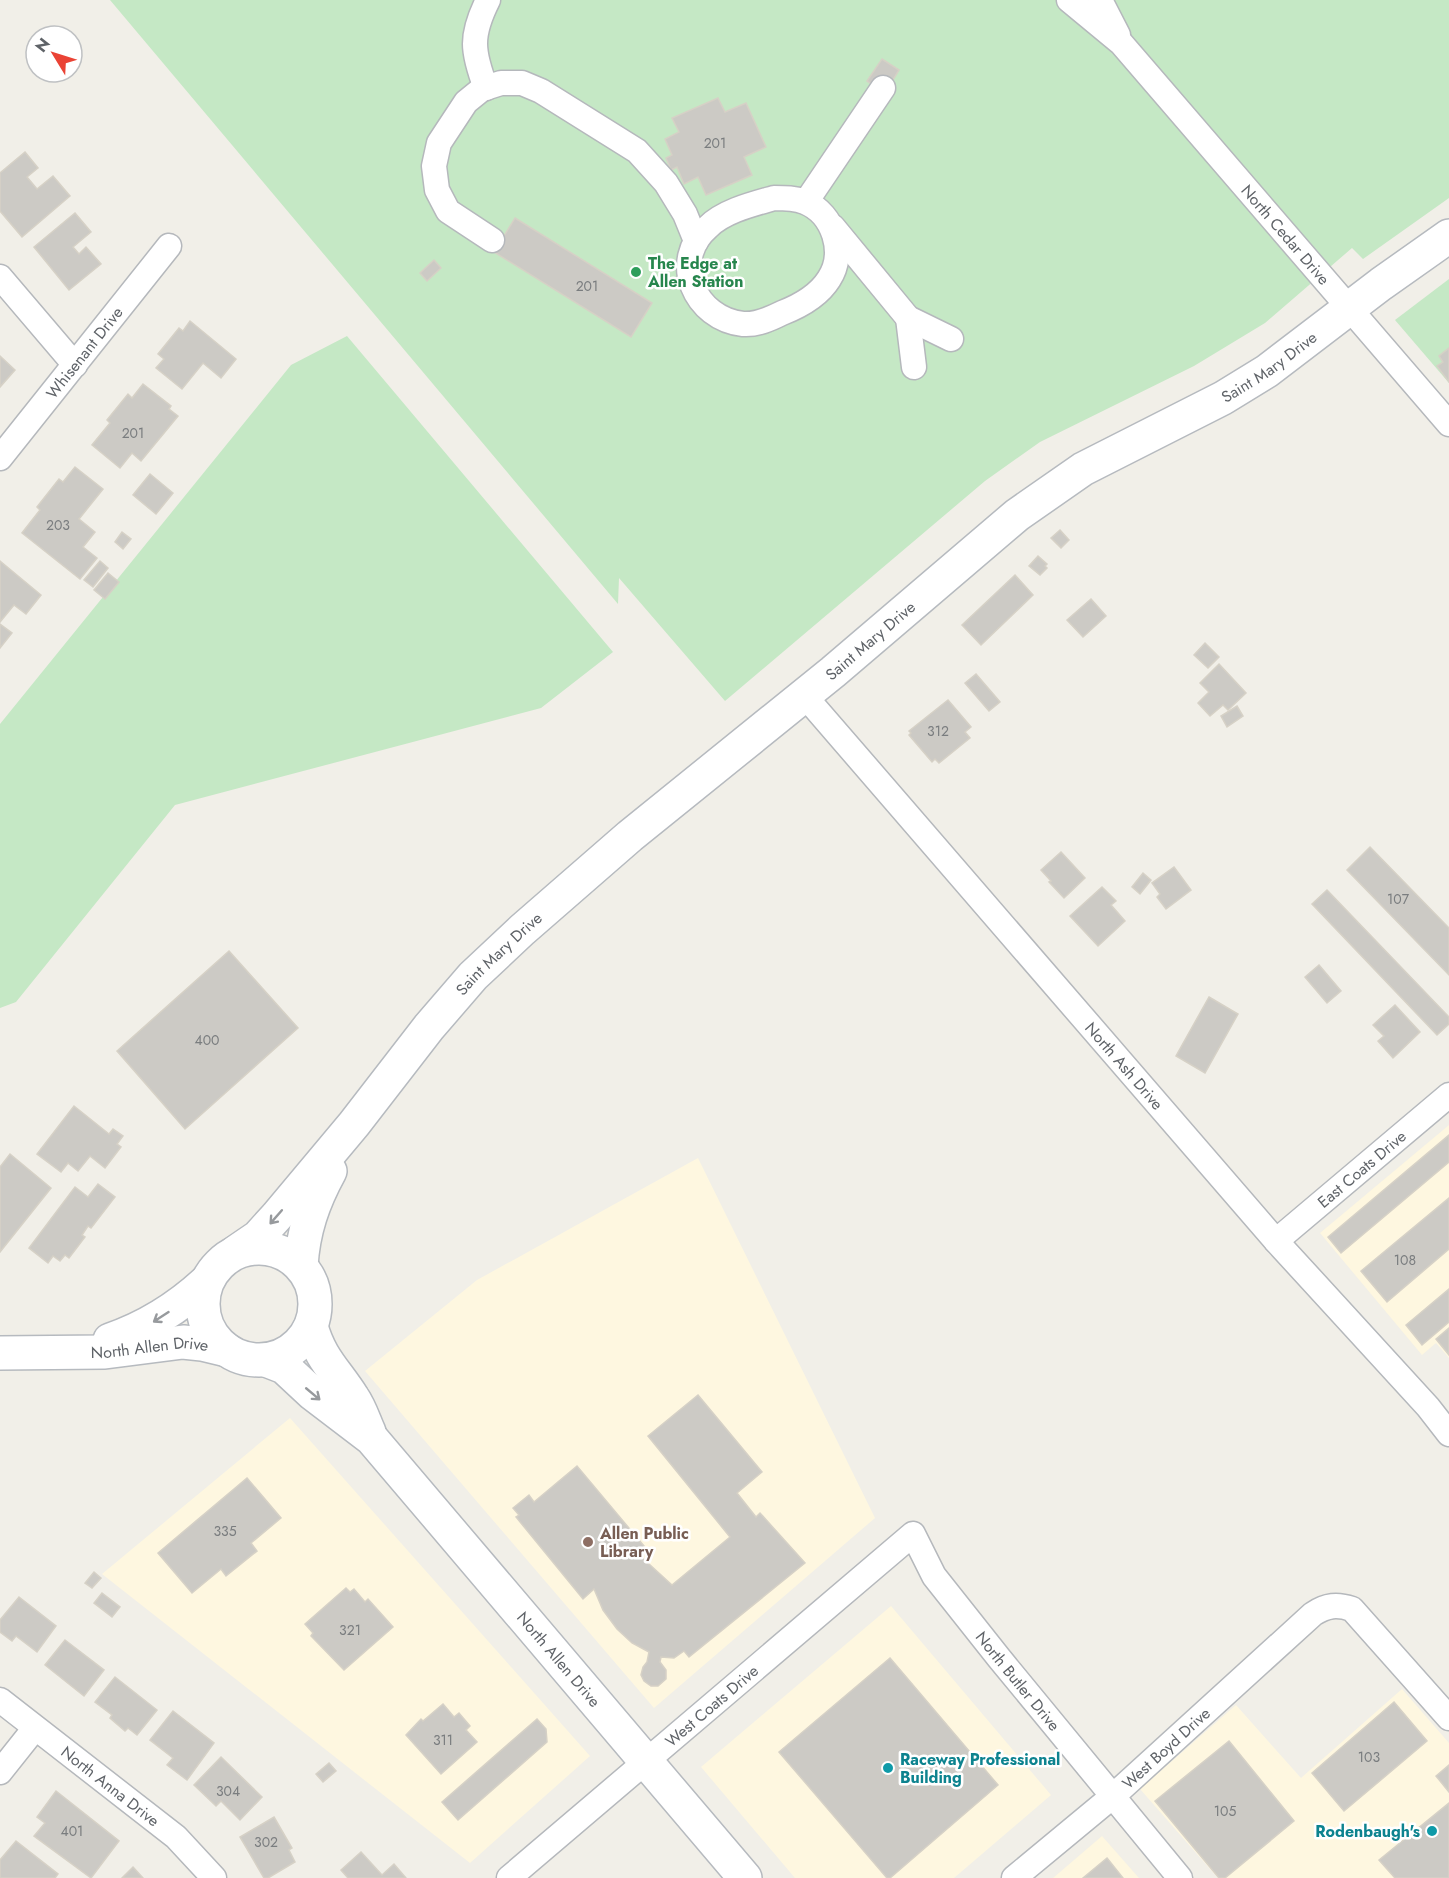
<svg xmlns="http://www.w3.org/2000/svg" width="1449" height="1878" font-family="Jost,sans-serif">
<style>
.commercial{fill:#fef7e0}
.green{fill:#c5e8c5}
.building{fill:#cccac5;stroke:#d6d1c6;stroke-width:1.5}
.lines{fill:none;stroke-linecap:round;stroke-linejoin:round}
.street-casing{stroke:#b5b8bc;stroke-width:27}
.secondary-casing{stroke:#b6babf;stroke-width:36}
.street{stroke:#fff;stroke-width:24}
.secondary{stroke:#fff;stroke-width:33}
.oneway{stroke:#979a9d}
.leisure-dot{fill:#2e9e5b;stroke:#fff;stroke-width:2}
.education-dot{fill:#8d6e63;stroke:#fff;stroke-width:2}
.culture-dot{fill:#0f9aa8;stroke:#fff;stroke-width:2}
.labels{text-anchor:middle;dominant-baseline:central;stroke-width:5;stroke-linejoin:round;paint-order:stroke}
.number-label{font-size:14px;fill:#7a7d7f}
.street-label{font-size:16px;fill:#5f6368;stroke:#fff}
.leisure-label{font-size:16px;font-weight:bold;fill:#27864d;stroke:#fff;text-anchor:start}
.education-label{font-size:16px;font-weight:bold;fill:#785e54;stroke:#fff;text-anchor:start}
.culture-label{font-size:16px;font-weight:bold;fill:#0d838f;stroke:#fff;text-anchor:start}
</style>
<rect width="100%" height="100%" fill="#f1efe8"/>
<g class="commercial">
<polygon points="1449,1125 1449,1358 1436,1343 1422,1355 1320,1233"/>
<polygon points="698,1158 875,1518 654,1708 365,1371 477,1280"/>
<polygon points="290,1418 590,1756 470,1863 102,1574"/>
<polygon points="891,1606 1051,1795 954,1878 795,1878 701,1767"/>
<polygon points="1402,1689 1449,1743 1449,1878 1218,1878 1140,1789 1236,1705 1301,1778"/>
<polygon points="1102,1836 1139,1878 1053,1878"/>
</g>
<g class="green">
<polygon points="110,0 1449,0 1449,198 1363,259 1352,248 1265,323 1194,366 1040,442 985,481 725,701 619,578 618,604"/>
<polygon points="1449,279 1449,383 1395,320"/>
<polygon points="347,336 613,652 541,708 175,805 16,1002 0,1008 0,724 291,365"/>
</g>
<g class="building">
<polygon points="882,59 899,70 885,93 867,81"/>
<polygon points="718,98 725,112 746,103 766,147 744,157 752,175 706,195 698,177 684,184 677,167 671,170 666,158 672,155 665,139 679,132 672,118"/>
<polygon points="25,152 38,168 27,177 37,189 53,176 70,196 22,237 0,211 0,173"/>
<polygon points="75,213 91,232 73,247 79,254 86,247 101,264 69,290 34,247"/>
<polygon points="515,218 652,303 631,337 494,252"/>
<polygon points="434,260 441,268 427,281 420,273"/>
<polygon points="190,321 236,359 221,378 203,363 182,389 156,368 164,359 158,354 179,328 183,331"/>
<polygon points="1449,348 1449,382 1437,366 1443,362 1439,356"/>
<polygon points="0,356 15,370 0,387"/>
<polygon points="143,384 171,406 169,409 178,416 141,461 132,453 120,468 92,445 110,423 107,420 128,394 132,398"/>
<polygon points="75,467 103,489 79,519 95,532 83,547 97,558 80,579 22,533 40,510 37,507 59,479 63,482"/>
<polygon points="150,474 173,493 156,514 133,495"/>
<polygon points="1060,530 1069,540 1061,548 1051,538"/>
<polygon points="122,532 131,539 123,549 115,542"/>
<polygon points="1038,556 1047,564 1045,566 1047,568 1040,575 1029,566"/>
<polygon points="0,561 41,595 26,614 14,605 0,622"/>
<polygon points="100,561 108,568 93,587 84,580"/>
<polygon points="108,573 119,582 105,599 94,590"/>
<polygon points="1015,575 1033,595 981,645 962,625"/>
<polygon points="1091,599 1106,616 1083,637 1067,620"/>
<polygon points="0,624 12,633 0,648"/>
<polygon points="1205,643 1219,657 1208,668 1194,655"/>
<polygon points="1219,664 1246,693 1228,710 1223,705 1210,716 1198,703 1209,692 1200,683"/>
<polygon points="976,674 1000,702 989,711 965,683"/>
<polygon points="948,700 971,727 965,732 970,738 939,763 935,759 932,762 909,735 911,733 909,731"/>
<polygon points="1237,706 1243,716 1227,727 1221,716"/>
<polygon points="1370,847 1449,928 1449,975 1347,870"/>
<polygon points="1061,852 1085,878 1064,898 1049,882 1051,881 1041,870"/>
<polygon points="1174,867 1191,890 1166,909 1157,897 1160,894 1152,883"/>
<polygon points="1143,873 1151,880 1140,894 1132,887"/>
<polygon points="1102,887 1116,901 1111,905 1125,921 1098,946 1070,916"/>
<polygon points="1327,890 1449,1017 1449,1024 1437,1035 1312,904"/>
<polygon points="229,951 298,1028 185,1129 117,1051"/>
<polygon points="1319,965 1341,991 1327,1003 1305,977"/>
<polygon points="1209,997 1238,1014 1205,1073 1176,1056"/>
<polygon points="1395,1005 1420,1032 1393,1058 1378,1041 1384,1036 1373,1025"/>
<polygon points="74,1106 109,1134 113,1129 123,1136 117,1144 121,1147 105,1168 90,1156 78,1171 68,1163 61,1172 37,1154"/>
<polygon points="1449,1135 1449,1162 1341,1253 1328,1237"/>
<polygon points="10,1154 51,1188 0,1252 0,1167"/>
<polygon points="98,1184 115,1197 91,1228 88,1226 82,1235 85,1237 69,1258 65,1255 60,1261 53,1256 48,1263 29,1248 75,1187 88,1197"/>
<polygon points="1449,1198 1449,1249 1387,1302 1361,1271"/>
<polygon points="1449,1289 1449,1322 1422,1345 1406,1325"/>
<polygon points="1449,1328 1449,1355 1436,1339"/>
<polygon points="698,1395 762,1472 737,1493 756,1517 760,1513 805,1563 689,1657 684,1651 674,1658 661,1657 660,1662 666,1670 666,1679 658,1686 651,1686 644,1681 641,1675 643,1667 647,1662 649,1652 632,1643 617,1629 603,1610 594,1589 583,1599 516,1517 519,1515 513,1508 529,1495 534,1502 577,1466 644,1546 637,1553 672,1585 730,1537 648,1436"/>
<polygon points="247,1478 281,1518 251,1543 257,1551 226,1576 221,1569 192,1593 158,1553"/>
<polygon points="94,1572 101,1578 92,1588 85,1583"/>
<polygon points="346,1588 350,1592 354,1589 365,1602 368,1599 393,1627 344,1670 311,1636 313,1633 305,1624"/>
<polygon points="102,1593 120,1607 112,1617 94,1603"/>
<polygon points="19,1597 56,1626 37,1652 16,1636 12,1641 0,1632 0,1620"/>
<polygon points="65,1640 104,1670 84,1696 45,1665"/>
<polygon points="890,1658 998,1785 890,1878 887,1878 779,1752"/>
<polygon points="115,1677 157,1710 137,1735 128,1728 125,1731 110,1718 112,1715 95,1702"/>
<polygon points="1394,1702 1427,1741 1344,1811 1312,1773"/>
<polygon points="443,1704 454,1717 459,1713 470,1726 466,1730 477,1742 441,1774 406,1735 421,1719 423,1721"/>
<polygon points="173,1711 214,1743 187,1780 167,1765 173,1758 150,1740"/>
<polygon points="537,1719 546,1729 547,1742 458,1820 442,1802"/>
<polygon points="1229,1741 1294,1821 1225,1878 1219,1878 1155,1801"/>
<polygon points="221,1757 262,1797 240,1820 221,1801 216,1806 194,1785"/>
<polygon points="329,1763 336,1771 323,1782 316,1774"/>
<polygon points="1449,1765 1449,1792 1436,1776"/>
<polygon points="56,1791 119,1841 91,1878 34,1836 45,1823 37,1817"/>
<polygon points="1449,1803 1449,1878 1395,1878 1379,1860"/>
<polygon points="274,1817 292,1848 289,1850 295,1862 268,1878 264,1878 240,1837"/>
<polygon points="16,1841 58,1874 55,1878 0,1878 0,1860"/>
<polygon points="361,1852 382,1875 394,1864 406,1878 348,1878 341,1870"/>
<polygon points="1107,1858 1123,1878 1083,1878"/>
<polygon points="133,1867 143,1878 122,1878"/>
</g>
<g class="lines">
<defs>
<g id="street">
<path id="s1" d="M1069,0L1121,43L1449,424"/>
<polyline points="1100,0 1118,35"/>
<path d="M486,88C472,51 470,36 488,0"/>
<path d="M774,198C785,198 795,198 805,202C834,214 846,253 829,279C819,295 800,306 782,313C770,319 757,325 743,324C695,319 669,261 708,227C724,211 753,204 774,198Z"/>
<polyline points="806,202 883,88"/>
<polyline points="833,227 908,318 951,339"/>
<polyline points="492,240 448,211 437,190 434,166 439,143 466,102 482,89 501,83 522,83 541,91 637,151 666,183 685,214 696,241"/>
<polyline points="0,277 75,365"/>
<polyline points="908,318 914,367"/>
<path id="s2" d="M0,458L169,246"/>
<path id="s3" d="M804,695L1276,1241L1428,1407L1449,1434"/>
<path id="s4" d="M1276,1241L1449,1095"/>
<path id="s5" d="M0,1700L176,1837L214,1878"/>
<polyline points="0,1772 35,1728"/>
<path id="s6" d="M509,1878L913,1534L934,1576L999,1658L1180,1878"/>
<path id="s7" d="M1014,1878L1113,1796L1313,1614C1327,1605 1337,1604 1352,1609L1449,1718"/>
</g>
<g id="secondary">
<circle cx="259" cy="1304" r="56"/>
<path id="s8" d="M236,1252L258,1237L277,1216L354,1124L429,1027L473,976L522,930L630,836L833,672L1017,515L1083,469L1223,398L1267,371L1381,284L1449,236"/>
<path d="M301,1266C303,1231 313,1202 330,1171"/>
<path d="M311,1326C320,1359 336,1371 353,1398C360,1408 364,1421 369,1432"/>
<path d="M110,1340C148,1327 178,1308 207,1281"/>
<path id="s9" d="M0,1353L105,1352L183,1342L202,1344L227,1350"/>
<path id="s10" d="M266,1360L284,1367L313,1394L372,1439L745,1878"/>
</g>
</defs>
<use href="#street" class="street-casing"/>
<use href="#secondary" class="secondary-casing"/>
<use href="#street" class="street"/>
<use href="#secondary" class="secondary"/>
</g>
<defs><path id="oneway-shaft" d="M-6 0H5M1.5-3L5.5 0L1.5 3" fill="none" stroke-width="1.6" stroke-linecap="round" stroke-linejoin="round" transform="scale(1.5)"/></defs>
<g class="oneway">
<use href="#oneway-shaft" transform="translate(276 1217) rotate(131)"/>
<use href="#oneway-shaft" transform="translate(161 1317) rotate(147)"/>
<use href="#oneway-shaft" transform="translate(313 1394) rotate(40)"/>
</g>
<circle class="leisure-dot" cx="636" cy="272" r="6"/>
<circle class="education-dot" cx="588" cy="1542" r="6"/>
<g class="culture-dot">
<circle cx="888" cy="1768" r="6"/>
<circle cx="1432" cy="1831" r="6"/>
</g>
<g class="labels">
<g class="number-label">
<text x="715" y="143">201</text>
<text x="587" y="286">201</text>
<text x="133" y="433">201</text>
<text x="58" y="525">203</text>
<text x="938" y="731">312</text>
<text x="1398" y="899">107</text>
<text x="207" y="1040">400</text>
<text x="1405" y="1260">108</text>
<text x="225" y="1531">335</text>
<text x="350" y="1630">321</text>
<text x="443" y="1740">311</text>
<text x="1369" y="1757">103</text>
<text x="228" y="1791">304</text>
<text x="1225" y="1811">105</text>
<text x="72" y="1831">401</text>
<text x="266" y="1842">302</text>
</g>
<g class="street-label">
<text stroke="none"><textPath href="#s1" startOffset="320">North Cedar Drive</textPath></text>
<text stroke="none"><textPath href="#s2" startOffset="135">Whisenant Drive</textPath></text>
<text stroke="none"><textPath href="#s8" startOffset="1371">Saint Mary Drive</textPath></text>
<text stroke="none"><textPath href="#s8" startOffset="885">Saint Mary Drive</textPath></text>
<text stroke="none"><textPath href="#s8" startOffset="399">Saint Mary Drive</textPath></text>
<text stroke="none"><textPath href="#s3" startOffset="490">North Ash Drive</textPath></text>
<text stroke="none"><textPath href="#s4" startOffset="112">East Coats Drive</textPath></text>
<text stroke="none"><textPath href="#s9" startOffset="150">North Allen Drive</textPath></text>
<text stroke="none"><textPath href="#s10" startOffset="422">North Allen Drive</textPath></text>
<text stroke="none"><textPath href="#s6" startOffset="712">North Butler Drive</textPath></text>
<text stroke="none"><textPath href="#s6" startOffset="266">West Coats Drive</textPath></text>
<text stroke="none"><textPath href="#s7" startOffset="200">West Boyd Drive</textPath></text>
<text stroke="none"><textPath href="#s5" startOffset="140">North Anna Drive</textPath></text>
</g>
<g class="leisure-label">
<text x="648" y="263">The Edge at<tspan x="648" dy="18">Allen Station</tspan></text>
</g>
<g class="education-label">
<text x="600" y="1533">Allen Public<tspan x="600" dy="18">Library</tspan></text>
</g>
<g class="culture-label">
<text x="900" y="1759">Raceway Professional<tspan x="900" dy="18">Building</tspan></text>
<text x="1420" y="1831" text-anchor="end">Rodenbaugh's</text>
</g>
</g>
<g transform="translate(54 54) rotate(308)"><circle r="28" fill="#ffffff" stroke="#bfc1c3" stroke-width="1.5"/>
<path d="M0-4.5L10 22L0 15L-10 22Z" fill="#ea4335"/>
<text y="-9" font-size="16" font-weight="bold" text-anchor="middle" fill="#5f6368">N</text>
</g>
</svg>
